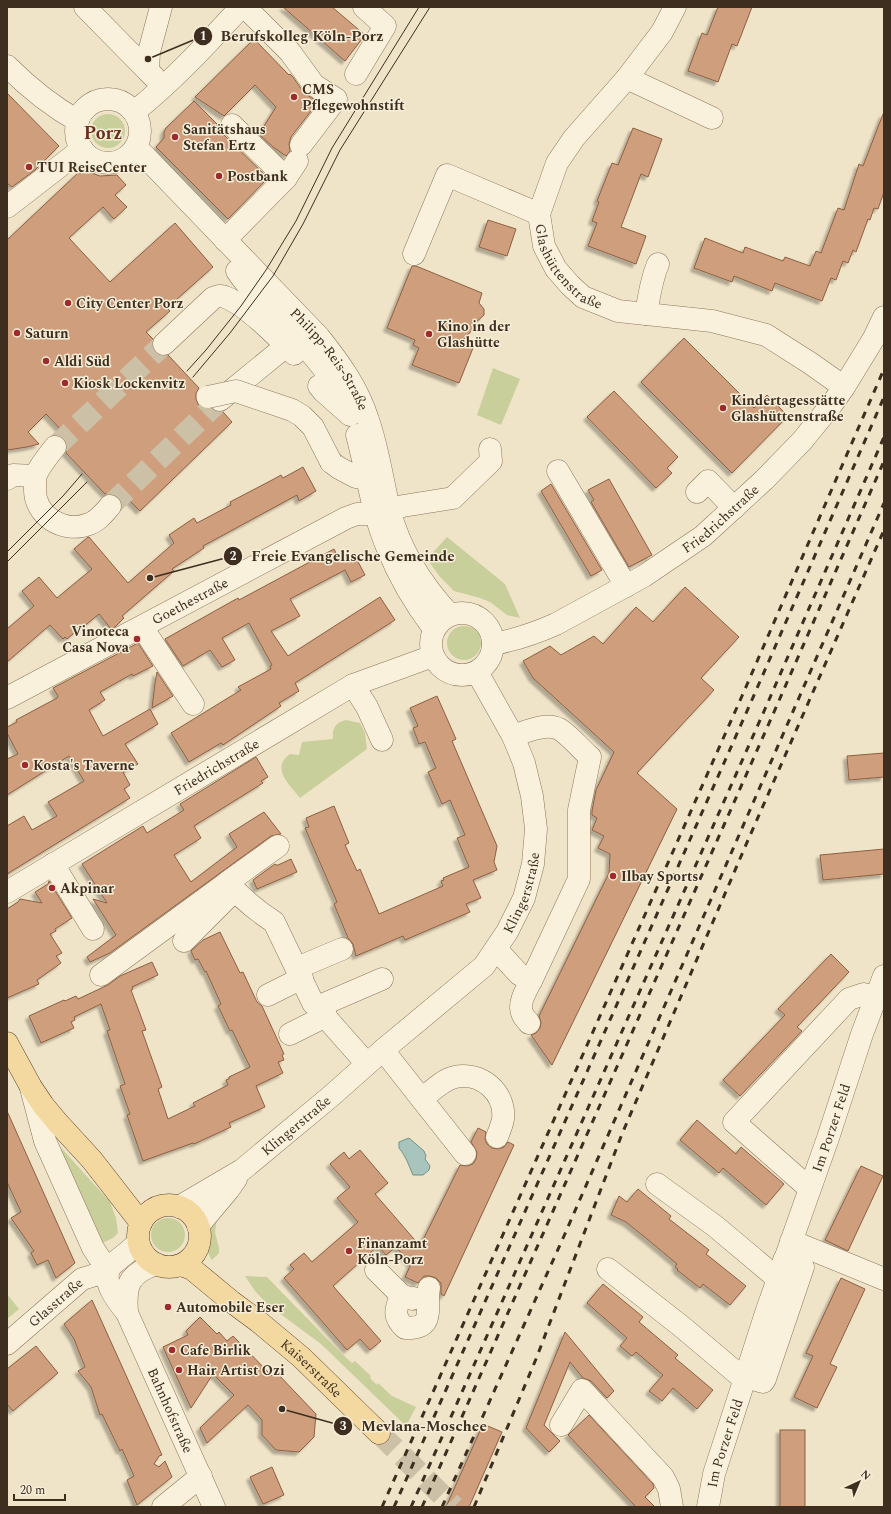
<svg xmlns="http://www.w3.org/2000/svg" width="891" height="1514" font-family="Spectral,serif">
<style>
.green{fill:#c9cf9b}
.water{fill:#a9c4bc;stroke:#6f938a}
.building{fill:#cf9f7d;stroke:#8d5f41;filter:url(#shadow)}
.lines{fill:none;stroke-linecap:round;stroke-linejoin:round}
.minor-tunnel{stroke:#ccc0a6;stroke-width:22;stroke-dasharray:22 11;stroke-linecap:butt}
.major-tunnel{stroke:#ccc0a6;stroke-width:22;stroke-dasharray:22 11;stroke-linecap:butt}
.minor-casing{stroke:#8d765c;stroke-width:23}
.major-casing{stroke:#5b4430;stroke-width:23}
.minor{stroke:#faf1dc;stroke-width:22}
.major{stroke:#f3d9a0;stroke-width:22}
.tram{stroke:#3d2e20;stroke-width:1}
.rail{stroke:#3d2e20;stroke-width:3;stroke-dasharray:7 7;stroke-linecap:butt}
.minor-bridge-casing{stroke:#8d765c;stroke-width:23;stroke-linecap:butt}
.minor-bridge{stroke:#faf1dc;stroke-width:22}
.poi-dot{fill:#9e2a2b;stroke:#f7eed8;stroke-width:1.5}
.labels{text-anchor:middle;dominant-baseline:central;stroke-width:3;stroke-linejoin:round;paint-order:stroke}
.poi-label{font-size:14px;font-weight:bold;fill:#3d2e20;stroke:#f7eed8;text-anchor:start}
.street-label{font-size:14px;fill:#3d2e20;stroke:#f7eed8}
.district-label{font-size:18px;font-weight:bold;fill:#6b2e1e;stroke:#f7eed8}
.leader{fill:none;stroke:#3d2e20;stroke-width:1.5}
.callout-dot{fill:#3d2e20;stroke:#f7eed8;stroke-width:1.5}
.mark-label{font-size:12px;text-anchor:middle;font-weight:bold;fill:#fff}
.callout-label{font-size:15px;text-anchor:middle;font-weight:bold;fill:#3d2e20;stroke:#f7eed8;stroke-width:3;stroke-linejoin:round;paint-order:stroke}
</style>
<defs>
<filter id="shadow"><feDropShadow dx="-3.5" dy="3.5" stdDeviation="1" flood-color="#0004"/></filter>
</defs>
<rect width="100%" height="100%" fill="#f0e4c8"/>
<g class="green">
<circle cx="108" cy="131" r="17"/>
<polygon points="493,368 520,379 501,425 477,415"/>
<polygon points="447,537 505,584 520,618 507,615 490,602 480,598 454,591 440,577 427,559"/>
<circle cx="464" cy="643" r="17"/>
<path d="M346,720L360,723L365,733L367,749L300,798C290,785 270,768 290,754L299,755L302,742L333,739C332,728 335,723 346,720Z"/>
<polygon points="55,1141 110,1202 116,1218 118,1233 113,1238 98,1245"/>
<path d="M217,1218L215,1232L219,1248V1253L212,1260C206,1251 202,1235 209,1225C211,1222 214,1220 217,1218Z"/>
<circle cx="168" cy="1235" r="17"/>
<polygon points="245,1276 267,1277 340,1352 352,1363 355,1361 371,1376 370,1378 377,1385 378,1383 392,1396 416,1407 406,1426 321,1344 267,1304 255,1291"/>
<polygon points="7,1294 19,1309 7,1319"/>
</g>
<path class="water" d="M409,1138L424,1151L426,1156L425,1159L430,1166L429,1170L423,1175H413C408,1164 407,1158 399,1148V1142Z"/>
<g class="building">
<polygon points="283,7 332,7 365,35 345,61"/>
<polygon points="718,7 752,7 737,46 732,44 718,82 688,71 702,33 707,35"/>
<polygon points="254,39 289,75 290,74 293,77 304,93 318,102 291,137 289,144 290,151 286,156 273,147 259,134 276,107 255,85 224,116 195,97"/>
<polygon points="7,93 59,146 35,170 12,187 7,183"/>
<polygon points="194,101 220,127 223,134 268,178 228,219 156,147 164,138 164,132 166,128"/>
<polygon points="883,114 884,114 884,192 878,209 874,208 870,220 868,219 856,252 853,250 848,263 843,261 836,280 831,278 822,301 775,283 772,291 734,276 732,282 694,268 705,238 743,253 745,247 783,261 785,257 810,266 816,251 821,253 838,208 844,210 859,164 863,166"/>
<polygon points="633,128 662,139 648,177 641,174 621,227 646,236 636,264 588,246 597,223 592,221 599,202 597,201 612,163 618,165"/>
<polygon points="84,170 100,176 117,175 126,185 115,195 127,207 114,219 103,207 69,238 110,282 175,223 213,267 167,308 170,311 146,332 153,339 152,346 155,353 161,356 168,355 199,388 196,393 196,399 199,406 205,409 212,409 216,412 223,412 232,422 140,511 129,500 121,501 118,496 113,494 105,494 66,453 67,448 67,443 64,438 64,433 46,414 28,432 39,444 27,447 7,450 7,240 79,172 80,174"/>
<polygon points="488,220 516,229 507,256 479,247"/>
<polygon points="412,266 416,266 482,293 479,303 484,309 484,315 474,324 474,328 461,342 473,348 459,383 412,365 419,348 413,345 415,340 387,328"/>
<polygon points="684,338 754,408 767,395 788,416 732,473 641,382"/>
<polygon points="614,391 678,457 667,468 672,473 656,488 587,417"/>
<polygon points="303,467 316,491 299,501 297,495 203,546 204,548 172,569 174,571 122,616 124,618 115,627 111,629 99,614 82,628 81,627 67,639 65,637 63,639 50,625 7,662 7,629 34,606 22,591 39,577 57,598 92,569 74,549 88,537 89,537 128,583 174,543 169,535 194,518 197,523 231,505 230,502 274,479 281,475 283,478"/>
<polygon points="609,479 652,555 629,567 591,502 594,500 588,490"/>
<polygon points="551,484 602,570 591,576 541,491"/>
<polygon points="334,549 340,561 354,554 365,575 351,582 345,570 290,599 300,616 271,631 288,656 380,597 395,620 295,683 299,691 279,703 281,706 223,745 221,743 189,762 171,733 241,690 238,687 271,669 270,666 272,665 249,623 222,638 235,660 222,667 210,650 183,666 165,639 238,598 239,600"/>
<polygon points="685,587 739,637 701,678 714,690 637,773 677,809 552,1065 531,1035 536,1033 540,1028 541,1022 539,1016 609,873 610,854 598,848 604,836 592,830 597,818 592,815 592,811 596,790 614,752 533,678 523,661 550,646 561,655 594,636 603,644 636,607 653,622"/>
<polygon points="138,643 153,666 133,676 132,674 100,692 105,700 89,710 103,736 150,709 158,724 125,744 138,764 123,772 130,785 124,789 130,798 7,874 7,826 24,816 32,830 57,816 48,802 84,781 69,756 7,795 7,759 18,754 7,733 7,727 17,722 16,720 57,698 58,696 53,688"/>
<polygon points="157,672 173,696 152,708 155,683"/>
<polygon points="437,696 456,739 452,741 497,846 494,862 497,870 473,880 481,898 466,904 470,912 405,940 403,936 356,956 353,944 348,938 334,904 337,902 305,828 309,827 306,818 334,806 349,843 345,845 357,871 360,869 379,914 443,886 441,881 444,880 443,878 469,867 457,838 465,835 450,800 442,804 428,772 436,768 425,742 419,744 413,728 418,726 410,708"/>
<polygon points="884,753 884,777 849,780 847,756"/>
<polygon points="256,757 268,777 261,781 263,783 194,826 201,838 174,855 191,882 237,847 229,834 264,812 281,834 271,836 110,953 90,962 87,957 116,935 93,899 107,903 82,864 143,826 147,833 184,810 180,804"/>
<polygon points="884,849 884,874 823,880 820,855"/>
<polygon points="291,859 297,872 257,889 253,880 275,864 276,865 278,865"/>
<polygon points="49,881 72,918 55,929 56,931 50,934 62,953 56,956 61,963 37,980 39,984 7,998 7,909 18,902 20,899 42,903 35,892 48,884"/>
<polygon points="220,932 240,973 243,972 257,1002 262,1006 284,1054 282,1055 284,1060 278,1062 283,1073 256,1086 265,1107 229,1123 231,1127 194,1144 193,1143 143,1161 127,1115 130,1114 120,1086 125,1084 107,1031 110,1030 101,1004 74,1017 75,1020 71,1022 74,1028 41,1043 29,1016 64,1000 65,1001 76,996 78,999 108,985 120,976 152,962 158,975 132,987 133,989 131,990 146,1030 142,1031 162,1087 158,1089 168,1119 195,1106 193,1103 228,1085 226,1080 229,1079 229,1077 250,1067 232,1030 230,1031 218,1006 221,1004 206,971 205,972 198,959 195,960 191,951 203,940"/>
<polygon points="831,954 849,972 797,1027 802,1031 740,1096 723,1080 785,1015 778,1009"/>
<polygon points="7,1111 75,1263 56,1278 48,1260 37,1265 31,1253 34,1251 11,1218 21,1212 7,1182"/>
<polygon points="697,1120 736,1154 741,1147 784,1184 766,1205 723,1168 719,1173 680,1140"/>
<polygon points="478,1128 486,1132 485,1139 487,1144 492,1148 499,1149 504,1147 508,1142 514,1145 444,1296 441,1294 441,1283 436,1278 430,1276 424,1276 418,1283 405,1277 411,1264 396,1247 386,1255 378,1246 333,1286 381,1341 370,1350 360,1339 347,1350 284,1278 294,1269 290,1265 304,1253 312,1262 358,1222 337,1198 350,1187 330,1164 344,1152 349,1159 360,1150 388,1183 375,1194 420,1246 460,1165 467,1166 473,1164 476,1159 477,1152 471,1142"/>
<polygon points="861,1166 883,1176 848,1251 825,1240"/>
<polygon points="638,1189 671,1216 669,1219 709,1250 706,1254 746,1286 730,1305 703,1284 700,1288 677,1270 678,1269 675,1267 677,1264 652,1243 626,1222 611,1215 619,1196 627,1202"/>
<polygon points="841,1278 865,1289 830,1364 837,1367 817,1408 794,1397 813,1356 806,1353"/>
<polygon points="603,1284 643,1317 639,1322 678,1355 675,1358 713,1390 697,1409 673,1388 662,1401 649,1391 663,1375 636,1352 632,1356 620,1346 627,1338 587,1303"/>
<polygon points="92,1300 162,1455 159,1456 154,1464 159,1467 165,1461 172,1477 137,1505 127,1480 134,1476 122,1449 120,1451 102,1414 100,1415 91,1387 78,1371 85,1367 74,1339 64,1324"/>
<polygon points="200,1317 217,1334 219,1332 227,1341 233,1336 272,1376 276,1372 316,1414 314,1437 299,1452 276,1450 262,1435 262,1420 248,1405 207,1443 200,1428 234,1395 213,1374 191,1408 163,1347 188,1335 186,1331"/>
<polygon points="565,1332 614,1391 607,1398 591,1381 583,1378 570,1362 544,1425 560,1441 549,1452 526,1428"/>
<polygon points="36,1346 58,1373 13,1411 7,1404 7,1369"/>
<polygon points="589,1415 653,1484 654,1488 645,1497 655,1507 636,1507 568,1435"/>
<polygon points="483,1424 502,1432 469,1507 446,1507"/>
<rect x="780" y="1430" width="25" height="77"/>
<polygon points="272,1467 284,1495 263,1504 250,1477"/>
</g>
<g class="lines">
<g class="minor-tunnel">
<polyline points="55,447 164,344"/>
<polyline points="110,506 218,402"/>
</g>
<polyline class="major-tunnel" points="379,1433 454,1507"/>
<defs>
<g id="minor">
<polyline points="85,7 148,71"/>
<polyline points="245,7 290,52 314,85 336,99 301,145"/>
<path id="s1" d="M675,7L662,32L627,78L574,138L557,163L539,214L544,246L556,269L570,285L583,297L618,311L712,321L766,335L810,363L844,387"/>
<path d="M7,66C29,88 51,106 78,121"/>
<polyline points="356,74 385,26 364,7"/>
<polyline points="154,77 148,71 149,52 161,7"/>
<polyline points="627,78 712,118"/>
<circle cx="108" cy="131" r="32"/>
<path d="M134,112C173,81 207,44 241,7"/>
<polyline points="232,125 286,178"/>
<path id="s2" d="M136,147L319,337C339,362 358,388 368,420C378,448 382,479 389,508C399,549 422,585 450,615"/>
<polyline points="7,207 82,149"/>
<polyline points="225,240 286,178 297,161"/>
<polyline points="414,254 447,175 539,214"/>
<path d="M237,271C249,290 267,305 282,321C303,343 323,365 339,391"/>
<path d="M646,314C649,297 651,280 658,264"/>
<path d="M164,344L213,298C218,296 221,295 225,297C245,304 279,338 294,354"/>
<polyline points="319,386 323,391 350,415"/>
<polyline points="220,400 286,346 300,345"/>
<path d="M357,435C367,472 372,512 387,547C399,577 415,604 434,629"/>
<path d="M55,447C48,456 40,465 36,475C35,479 35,484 35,488C34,516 64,534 89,524C98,521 104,513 110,506"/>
<polyline points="331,462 339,468 356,477 367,478 379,484"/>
<polyline points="558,471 626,586"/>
<polyline points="7,479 13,475 35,476"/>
<polyline points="697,492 708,481 734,508"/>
<polyline points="390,510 403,506 453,498 491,461 490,449"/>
<circle cx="462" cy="644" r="31"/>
<polyline points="142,627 193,704"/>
<path id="s3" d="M493,644C515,640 536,633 556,624L644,576L703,536L764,480L802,441L832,404L844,387L874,338L884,317"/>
<polyline points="353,685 367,707 382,740"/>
<path id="s4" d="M7,698L346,518L357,514H376"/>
<polyline points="53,864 93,929"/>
<polyline points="228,882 278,846"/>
<path id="s5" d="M7,892L353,685L433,656"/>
<polyline points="184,941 234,891"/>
<path d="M496,949L519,974L531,981L579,879V810L590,757C582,750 567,733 559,729C546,722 525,732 513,736"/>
<polyline points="297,968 342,949"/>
<path d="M101,975L228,882C240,897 257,911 274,922L313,1003L367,1064"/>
<polyline points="268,995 302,978"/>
<polyline points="317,1007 382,979"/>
<path d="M529,1023C527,1020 524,1018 523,1015C517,1005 526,990 531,981"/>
<polyline points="290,1034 326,1016"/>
<polyline points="383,1050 465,1154"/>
<path d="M422,1099C432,1091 442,1080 455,1077C481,1071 506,1093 503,1119C502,1125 499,1132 497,1137"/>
<polyline points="657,1184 715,1226 778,1279"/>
<polyline points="809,1188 734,1122 849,999 864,994 875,997"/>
<path id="s6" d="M179,1207L242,1170L330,1097L383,1050L484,966L507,932L524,898L533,864L536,829L532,796L524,763L513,736L477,672"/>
<polyline points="198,1226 229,1189 236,1179"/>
<polyline points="791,1241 884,1279"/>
<path id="s7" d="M138,1242C131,1251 120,1257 112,1265C99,1279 118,1302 127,1313L214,1507"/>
<polyline points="608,1269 681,1326 745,1380"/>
<polyline points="376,1270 401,1295 412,1299 413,1298"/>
<path d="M401,1295C396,1309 392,1316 405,1328C437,1329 425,1308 429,1288"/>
<path d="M127,1313C125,1285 128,1274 156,1264"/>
<path id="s8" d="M7,1344L82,1279L108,1271L93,1248L45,1141L31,1088"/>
<polyline points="746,1377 763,1382 765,1379 803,1267 784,1260"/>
<polyline points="561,1425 582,1390 663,1477 669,1489 672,1507"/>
<polyline points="163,1507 201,1476"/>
<path id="s9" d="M708,1507L714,1474L767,1310L828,1138L862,1034L884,976"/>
</g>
<g id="major">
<polyline points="7,1043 31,1087 43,1105 58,1123 92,1160 141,1223"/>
<circle cx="169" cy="1236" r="31"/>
<path id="s10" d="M181,1265L192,1269L232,1302L259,1322L301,1357L379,1433"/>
</g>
</defs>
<use href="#minor" class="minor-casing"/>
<use href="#major" class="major-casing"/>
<use href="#minor" class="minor"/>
<use href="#major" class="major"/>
<g class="tram">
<polyline points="187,371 206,350 241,306 266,270 296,221 332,148 419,7"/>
<polyline points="193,377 230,333 273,276 303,224 340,150 430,7"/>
<polyline points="7,552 63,496 82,474"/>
<polyline points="7,562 87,482"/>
</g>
<g class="rail">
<polyline points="382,1507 742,696 884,369"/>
<polyline points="394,1507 751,702 884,397"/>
<polyline points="411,1507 765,709 884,437"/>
<polyline points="422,1507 774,712 884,461"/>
<polyline points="442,1507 564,1236 884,503"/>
<polyline points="474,1507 536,1359 622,1134 745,847 884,530"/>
</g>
<defs>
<polyline id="minor-bridge" points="208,397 236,391 292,410 302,416 313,427 331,462"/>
</defs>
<use href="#minor-bridge" class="minor-bridge-casing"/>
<use href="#minor-bridge" class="minor-bridge"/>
</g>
<g class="poi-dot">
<circle cx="294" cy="97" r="4"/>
<circle cx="175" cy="137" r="4"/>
<circle cx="29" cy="167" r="4"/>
<circle cx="219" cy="176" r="4"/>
<circle cx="68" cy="303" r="4"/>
<circle cx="17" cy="333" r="4"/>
<circle cx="429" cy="334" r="4"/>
<circle cx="46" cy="361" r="4"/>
<circle cx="65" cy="383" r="4"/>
<circle cx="723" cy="408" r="4"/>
<circle cx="137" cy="639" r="4"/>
<circle cx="25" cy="765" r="4"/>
<circle cx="613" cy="876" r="4"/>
<circle cx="52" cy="888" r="4"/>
<circle cx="349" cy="1251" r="4"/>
<circle cx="168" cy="1307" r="4"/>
<circle cx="172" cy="1350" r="4"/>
<circle cx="179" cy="1370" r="4"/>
</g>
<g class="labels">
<g class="poi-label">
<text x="302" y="89">CMS<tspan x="302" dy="16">Pflegewohnstift</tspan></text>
<text x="183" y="129">Sanitätshaus<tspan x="183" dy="16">Stefan Ertz</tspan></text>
<text x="37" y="167">TUI ReiseCenter</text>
<text x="227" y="176">Postbank</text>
<text x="76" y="303">City Center Porz</text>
<text x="437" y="326">Kino in der<tspan x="437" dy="16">Glashütte</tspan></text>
<text x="25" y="333">Saturn</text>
<text x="54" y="361">Aldi Süd</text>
<text x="73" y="383">Kiosk Lockenvitz</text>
<text x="731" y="400">Kindertagesstätte<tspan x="731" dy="16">Glashüttenstraße</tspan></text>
<text x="129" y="631" text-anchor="end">Vinoteca<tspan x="129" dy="16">Casa Nova</tspan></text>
<text x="33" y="765">Kosta's Taverne</text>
<text x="621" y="876">Ilbay Sports</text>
<text x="60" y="888">Akpinar</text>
<text x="357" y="1243">Finanzamt<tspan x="357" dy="16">Köln-Porz</tspan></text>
<text x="176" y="1307">Automobile Eser</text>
<text x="180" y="1350">Cafe Birlik</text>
<text x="187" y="1370">Hair Artist Ozi</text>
</g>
<g class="street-label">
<text stroke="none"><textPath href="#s1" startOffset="314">Glashüttenstraße</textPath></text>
<text stroke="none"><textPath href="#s2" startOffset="288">Philipp-Reis-Straße</textPath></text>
<text stroke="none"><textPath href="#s3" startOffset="262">Friedrichstraße</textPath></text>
<text stroke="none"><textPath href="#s4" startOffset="207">Goethestraße</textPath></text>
<text stroke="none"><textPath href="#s5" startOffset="244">Friedrichstraße</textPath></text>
<text stroke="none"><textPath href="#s6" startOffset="473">Klingerstraße</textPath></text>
<text stroke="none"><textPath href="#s6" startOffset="143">Klingerstraße</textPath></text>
<text stroke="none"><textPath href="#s9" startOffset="399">Im Porzer Feld</textPath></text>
<text stroke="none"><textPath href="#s8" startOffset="64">Glasstraße</textPath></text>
<text stroke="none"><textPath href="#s10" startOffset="167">Kaiserstraße</textPath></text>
<text stroke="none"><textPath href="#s7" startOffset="196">Bahnhofstraße</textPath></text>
<text stroke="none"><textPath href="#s9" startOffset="66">Im Porzer Feld</textPath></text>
</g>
<g class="district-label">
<text x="103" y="133">Porz</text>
</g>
</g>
<path class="leader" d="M148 59L203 36M150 578L233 556M282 1409L343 1426"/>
<g class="callout-dot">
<circle cx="148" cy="59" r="4"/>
<circle cx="150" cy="578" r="4"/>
<circle cx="282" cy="1409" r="4"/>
<circle cx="203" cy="36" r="10"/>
<circle cx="233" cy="556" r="10"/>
<circle cx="343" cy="1426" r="10"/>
</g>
<g class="mark-label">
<text x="203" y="40">1</text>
<text x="233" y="560">2</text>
<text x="343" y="1430">3</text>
</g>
<g class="callout-label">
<text x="302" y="41">Berufskolleg Köln-Porz</text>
<text x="353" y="561">Freie Evangelische Gemeinde</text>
<text x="424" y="1431">Mevlana-Moschee</text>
</g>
<rect width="891" height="1514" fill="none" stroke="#3d2e20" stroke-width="16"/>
<g transform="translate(859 1482) rotate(44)" stroke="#f7eed8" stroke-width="3" paint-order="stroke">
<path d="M0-3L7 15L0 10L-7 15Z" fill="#3d2e20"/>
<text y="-6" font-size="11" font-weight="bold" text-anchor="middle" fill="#3d2e20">N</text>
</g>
<path d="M14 1494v6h51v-6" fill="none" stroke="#3d2e20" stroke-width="2"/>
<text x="20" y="1494" font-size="12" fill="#3d2e20" stroke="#f7eed8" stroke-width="3" paint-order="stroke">20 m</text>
</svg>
